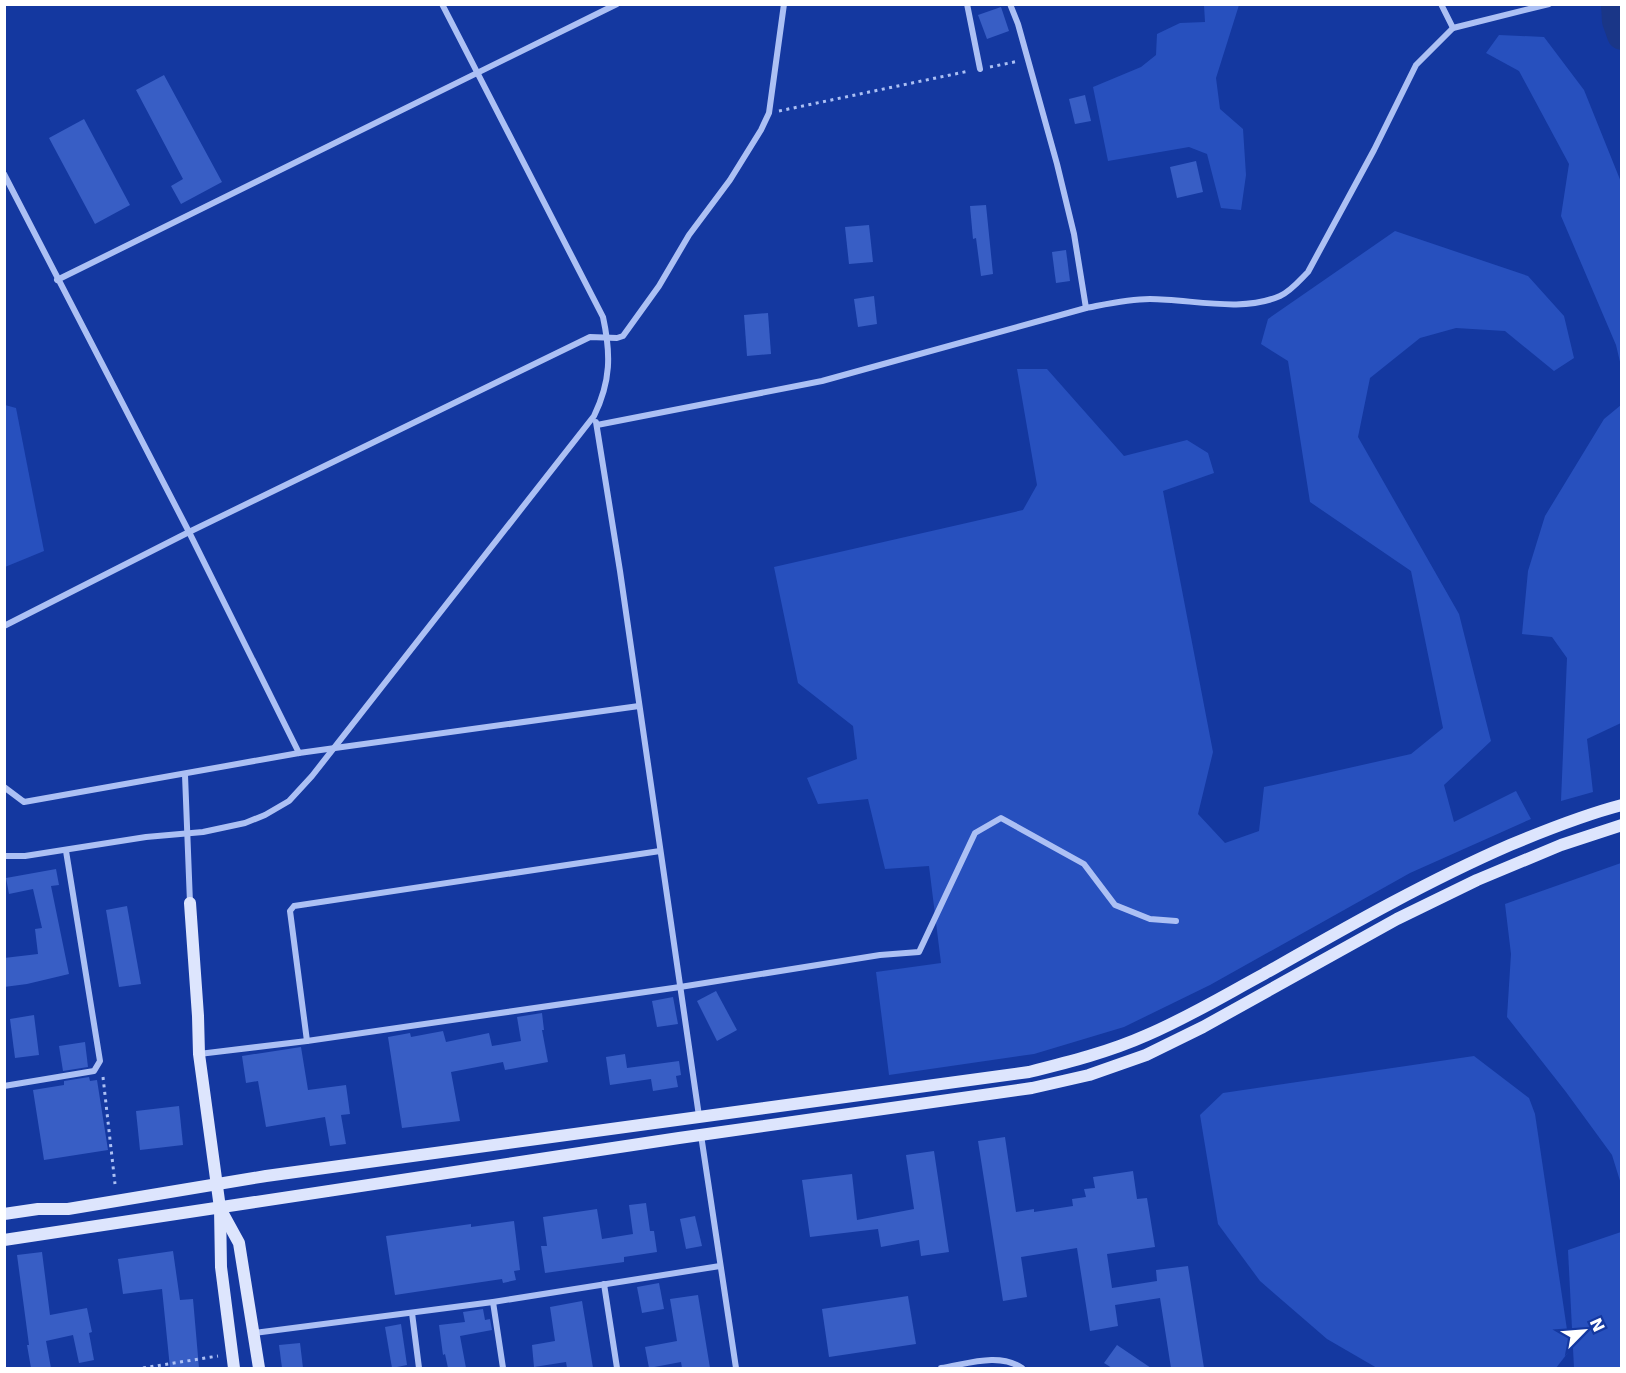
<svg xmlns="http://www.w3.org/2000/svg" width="1626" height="1373" font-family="'DejaVu Sans',sans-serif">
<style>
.green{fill:#2750be}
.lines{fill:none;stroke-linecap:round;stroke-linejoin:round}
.river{stroke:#1a3687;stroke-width:30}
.building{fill:#385ec5}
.path{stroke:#acc0f4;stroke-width:3;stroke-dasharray:3 4.5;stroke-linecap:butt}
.street{stroke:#acc0f4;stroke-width:6}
.secondary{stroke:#dde5fd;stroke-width:12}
</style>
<rect width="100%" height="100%" fill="#1438a0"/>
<g class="green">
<polygon points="1204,5 1239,5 1216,78 1220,109 1243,129 1246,175 1241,210 1221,208 1207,154 1189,147 1108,161 1093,87 1141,67 1156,55 1157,34 1180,23 1205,22"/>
<polygon points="1499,35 1544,37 1584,90 1621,182 1621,366 1616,345 1561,216 1569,164 1519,71 1486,53"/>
<polygon points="1395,231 1528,276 1564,316 1574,358 1554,371 1505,331 1456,328 1420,338 1370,378 1358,437 1459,614 1491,741 1444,785 1454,822 1516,791 1531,819 1410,873 1210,985 1124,1027 1034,1054 889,1075 876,972 941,963 929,866 885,869 868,799 818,804 807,778 857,759 853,726 798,683 774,567 1023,510 1037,485 1017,369 1047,369 1124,456 1187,440 1208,453 1214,473 1163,491 1213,752 1198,814 1225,843 1259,831 1264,787 1411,754 1443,728 1411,571 1310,502 1288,361 1261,344 1268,319"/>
<polygon points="5,405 16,408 44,551 5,567"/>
<polygon points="1621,405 1621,723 1587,739 1593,792 1561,801 1567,658 1552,637 1522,634 1528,571 1545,516 1604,419"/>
<polygon points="1621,863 1622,863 1621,1184 1612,1155 1566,1092 1507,1017 1511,954 1505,904"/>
<polygon points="1474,1056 1529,1098 1535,1114 1570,1350 1556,1368 1377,1368 1327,1339 1260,1281 1218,1224 1200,1115 1223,1093"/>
<polygon points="1621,1232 1621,1368 1574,1368 1568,1250"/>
</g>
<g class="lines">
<polyline class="river" points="1616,4 1617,21 1622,35"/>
</g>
<g class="building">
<polygon points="1001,7 1009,31 987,39 978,15"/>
<polygon points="164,75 222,182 181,204 171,186 183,179 136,90"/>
<polygon points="1085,95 1091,121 1075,124 1069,99"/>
<polygon points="84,119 130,205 95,224 49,138"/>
<polygon points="1196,161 1203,192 1177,198 1170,167"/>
<polygon points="986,205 993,274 981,276 976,238 973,239 970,206"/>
<polygon points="869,225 873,262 849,264 845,227"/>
<polygon points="1066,250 1070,281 1056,283 1052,252"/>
<polygon points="874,296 877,324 858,327 854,299"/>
<polygon points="768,313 771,354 747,356 744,315"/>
<polygon points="56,869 59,885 51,886 69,974 27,984 4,987 4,958 38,954 35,929 42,928 33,889 9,894 6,878"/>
<polygon points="127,906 141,984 119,987 106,910"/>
<polygon points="716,991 737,1030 717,1041 697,1001"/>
<polygon points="673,997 678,1024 657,1027 652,1001"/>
<polygon points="542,1013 544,1030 542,1030 548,1062 505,1070 503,1062 451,1072 460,1121 402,1128 388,1037 410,1033 411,1037 443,1031 446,1042 489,1033 492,1046 521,1041 517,1017"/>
<polygon points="34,1015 39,1055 15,1058 10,1019"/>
<polygon points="85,1042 88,1067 63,1071 59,1046"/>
<polygon points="301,1047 308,1090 346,1085 350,1114 341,1115 346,1144 330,1146 325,1117 266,1127 258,1081 246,1083 242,1056"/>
<polygon points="625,1054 627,1068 679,1061 681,1075 676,1076 678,1087 653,1091 651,1079 610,1085 606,1057"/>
<polygon points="89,1077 90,1081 97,1080 108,1150 44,1160 33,1090 64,1085 64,1081"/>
<polygon points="179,1106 183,1145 140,1150 136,1111"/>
<polygon points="1005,1137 1016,1212 1034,1209 1034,1212 1073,1206 1072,1199 1086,1197 1084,1189 1095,1188 1093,1177 1133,1171 1137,1199 1147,1198 1155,1247 1107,1254 1112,1288 1157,1281 1156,1270 1188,1266 1204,1368 1171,1368 1160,1298 1115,1305 1118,1326 1090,1331 1077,1248 1021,1257 1027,1297 1003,1301 978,1141"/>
<polygon points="934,1151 949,1252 921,1256 919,1240 881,1247 878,1229 810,1237 802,1180 852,1174 857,1220 914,1209 906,1155"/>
<polygon points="646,1203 650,1231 654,1231 657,1252 624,1257 624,1262 545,1273 541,1246 547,1246 543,1217 597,1209 602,1239 633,1234 629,1205"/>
<polygon points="695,1216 702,1246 686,1249 680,1219"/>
<polygon points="514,1221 520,1270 514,1271 516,1280 503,1283 502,1279 395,1295 386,1236 471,1224 471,1227"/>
<polygon points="173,1251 180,1300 193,1299 199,1368 170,1368 162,1289 123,1294 118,1259"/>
<polygon points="42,1252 50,1315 87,1308 92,1332 89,1333 94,1360 79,1363 73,1335 46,1341 51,1368 31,1368 27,1345 29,1345 17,1255"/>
<polygon points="659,1283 664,1309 642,1313 637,1287"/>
<polygon points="698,1295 710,1368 682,1368 681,1362 649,1368 645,1347 677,1341 670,1299"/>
<polygon points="908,1296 916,1344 829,1357 822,1309"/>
<polygon points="582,1301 593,1368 567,1368 566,1362 534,1367 532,1345 555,1341 550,1307"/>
<polygon points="483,1309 485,1320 490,1319 492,1330 460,1336 466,1368 448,1368 445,1354 443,1355 439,1325 465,1322 463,1312"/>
<polygon points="401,1324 407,1365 392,1368 385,1327"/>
<polygon points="300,1343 303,1368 282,1368 279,1345"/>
<polygon points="1117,1345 1151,1368 1112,1368 1104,1363"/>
</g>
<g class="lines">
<g class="path">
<polyline points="990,67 1019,61"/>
<polyline points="779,111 969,71"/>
<polyline points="103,1077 115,1184"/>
<polyline points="143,1368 218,1356"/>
</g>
<g class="street">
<polyline points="967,4 980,69"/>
<polyline points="1010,4 1018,24 1057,164 1074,234 1086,308"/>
<polyline points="1441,4 1453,28"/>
<polyline points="4,174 189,532 299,753"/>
<polyline points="57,280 617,4"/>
<polyline points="596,422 620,571 699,1116"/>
<path d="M597,425L822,381L1086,308C1107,304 1128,299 1150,299C1191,299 1241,313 1280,296C1291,291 1299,281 1308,272L1374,150L1416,65L1453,28L1549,4"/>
<polyline points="4,626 189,532 590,337 617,338 623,336 659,286 689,235 730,180 761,130 769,113 784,4"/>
<polyline points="185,775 190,903"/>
<polyline points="4,787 24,802 299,753 639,706"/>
<path d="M4,856H25L146,837L203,832L245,823L265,815L289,801L312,776L594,416C611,381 611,354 603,317L442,4"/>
<polyline points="307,1041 290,911 294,906 660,851"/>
<polyline points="199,1054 307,1041 680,987 880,955 919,952 975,833 1001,818 1084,864 1115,905 1150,919 1176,921"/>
<polyline points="4,1086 94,1071 100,1061 66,851"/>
<polyline points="701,1135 736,1368"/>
<polyline points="604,1284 617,1368"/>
<polyline points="493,1302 503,1368"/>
<polyline points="412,1313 419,1368"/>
<polyline points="254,1333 493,1302 720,1266"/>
<path d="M941,1368C967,1364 999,1352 1022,1368"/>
</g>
<g class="secondary">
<polyline points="190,903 198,1016 199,1054 220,1208 221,1267 234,1368"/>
<polyline points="222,1212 239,1243 259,1368"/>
<path d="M4,1214L38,1209H68L266,1176L1029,1072C1069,1062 1109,1052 1147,1035C1187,1018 1225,995 1264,974C1345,928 1425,882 1510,845C1546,830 1583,815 1622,805"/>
<polyline points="4,1240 679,1138 1032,1088 1089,1075 1146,1055 1203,1027 1397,919 1477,880 1561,845 1622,825"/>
</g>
</g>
<rect width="1626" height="1373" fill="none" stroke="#ffffff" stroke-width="12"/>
<g transform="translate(1584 1331) rotate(65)" stroke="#1438a0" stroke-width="4.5" paint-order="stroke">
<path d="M0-4.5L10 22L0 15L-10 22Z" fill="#ffffff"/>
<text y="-9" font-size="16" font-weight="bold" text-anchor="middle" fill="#ffffff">N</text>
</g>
</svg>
